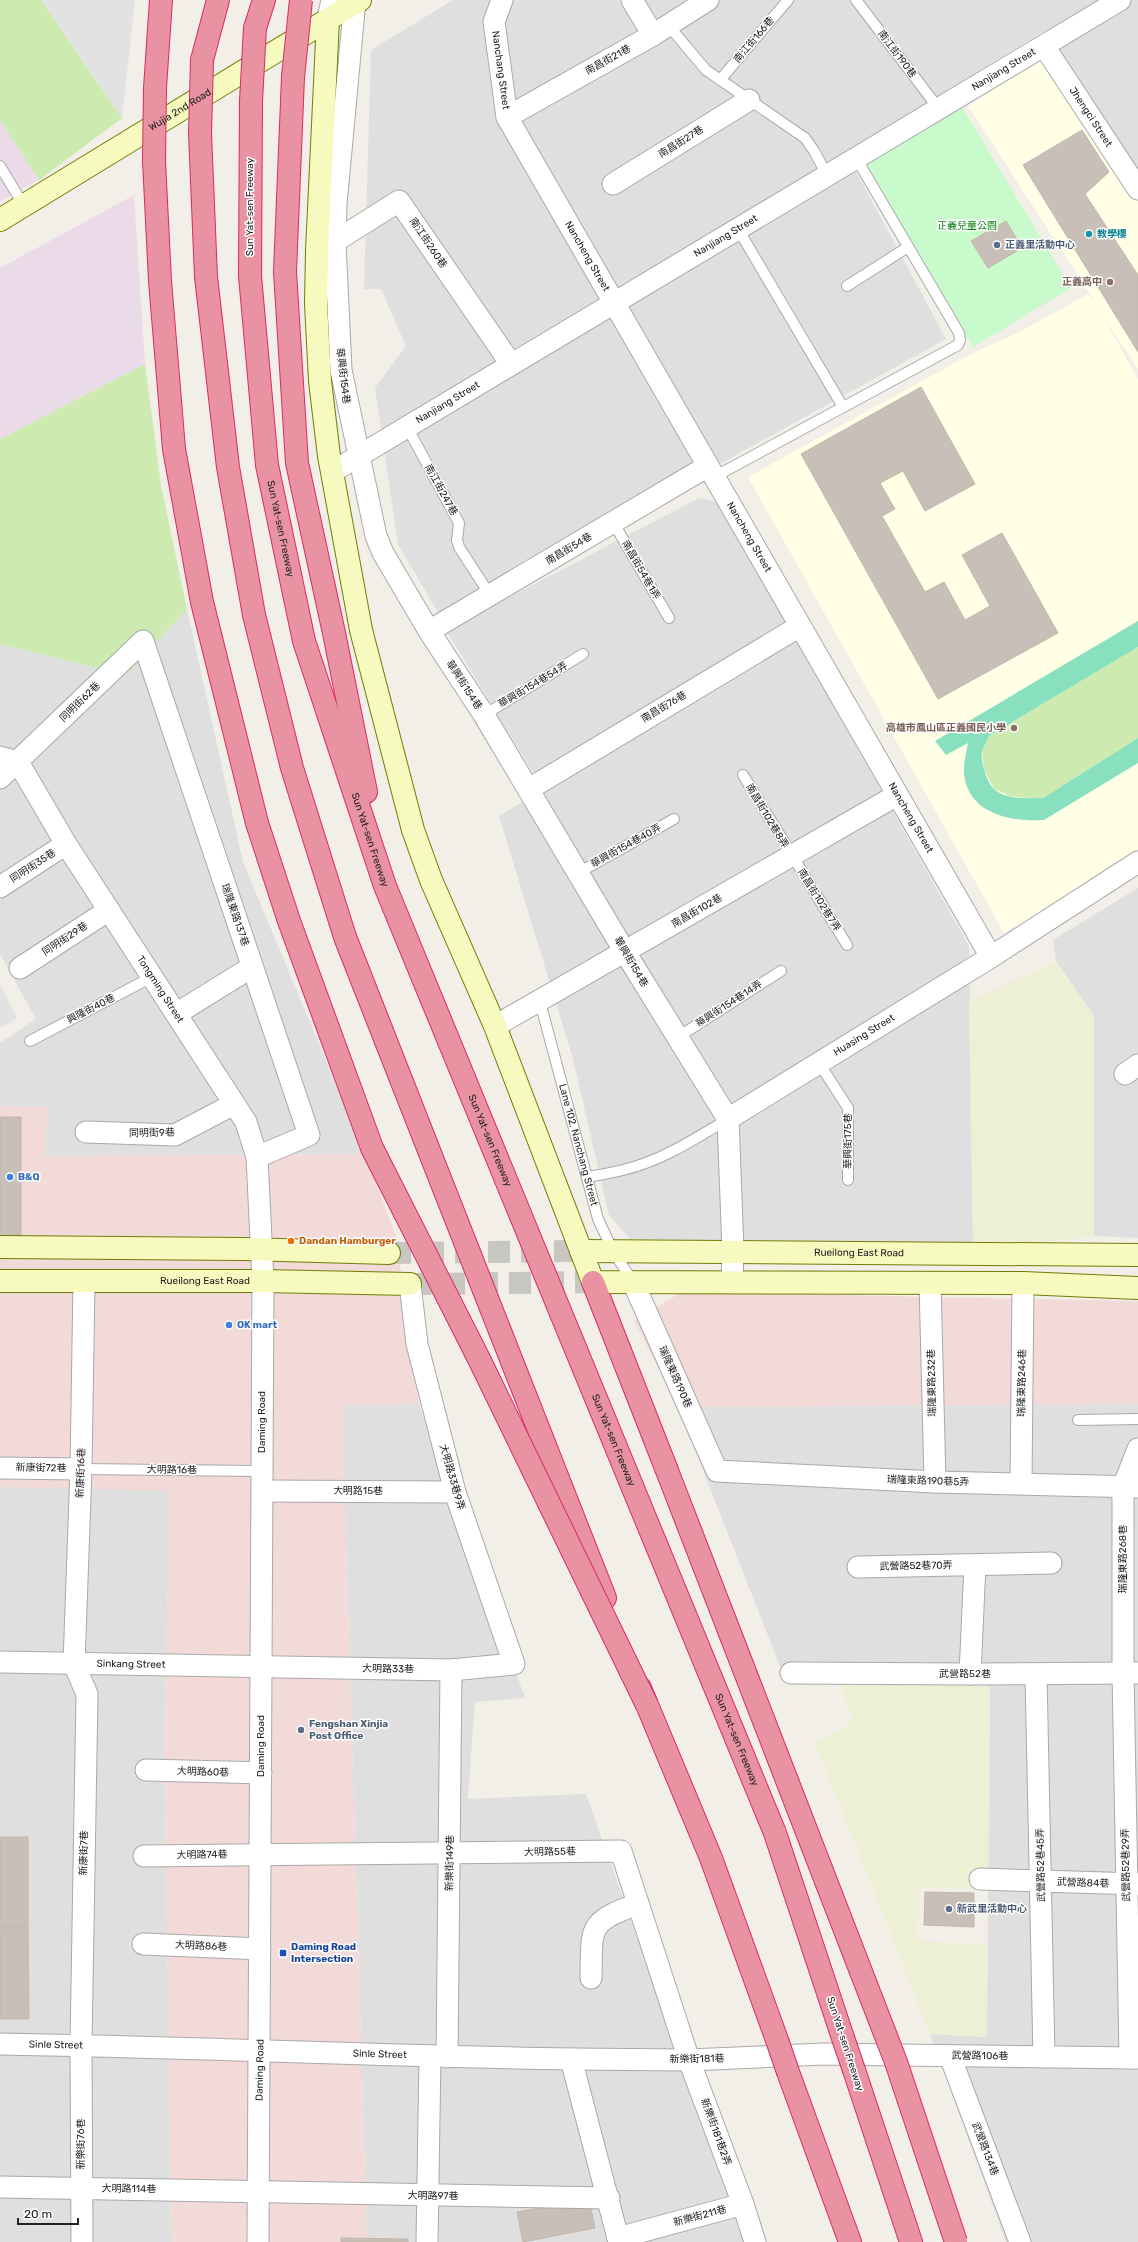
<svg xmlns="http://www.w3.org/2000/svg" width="1138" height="2242" font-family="Rubik,'Noto Sans TC',sans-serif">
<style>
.residential{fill:#e0dfdf}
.commercial{fill:#f2dad9}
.industrial{fill:#ebdbe8}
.education{fill:#ffffe5}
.farmland{fill:#eef0d5}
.grass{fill:#cdebb0}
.park{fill:#c8facc}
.pitch{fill:#88e0be}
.parking{fill:#e2e2e2}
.building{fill:#c7bfb8;stroke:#c4b6ab}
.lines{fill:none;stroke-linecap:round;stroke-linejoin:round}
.secondary-tunnel{stroke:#c8c6c1;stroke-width:22;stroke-dasharray:22 11;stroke-linecap:butt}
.lane-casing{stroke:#a9a9a9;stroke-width:12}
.street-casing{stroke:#a9a9a9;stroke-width:23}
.secondary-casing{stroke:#707d05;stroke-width:24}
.highway-casing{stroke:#dc2a67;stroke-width:24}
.lane{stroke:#fff;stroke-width:10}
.street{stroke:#fff;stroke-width:21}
.secondary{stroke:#f7fabf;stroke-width:22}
.highway{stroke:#e892a2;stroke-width:22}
.highway-bridge-casing{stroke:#dc2a67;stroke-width:24;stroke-linecap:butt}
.highway-bridge{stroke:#e892a2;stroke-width:22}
.culture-dot{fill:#0f9aa8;stroke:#fff;stroke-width:1.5}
.service-dot{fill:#5c6f8a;stroke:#fff;stroke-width:1.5}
.education-dot{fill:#8d6e63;stroke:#fff;stroke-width:1.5}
.shop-dot{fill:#3f7fe0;stroke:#fff;stroke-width:1.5}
.food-dot{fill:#e8710a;stroke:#fff;stroke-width:1.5}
.transit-dot{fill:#1a4fb4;stroke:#fff;stroke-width:1.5}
.labels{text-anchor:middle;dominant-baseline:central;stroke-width:3;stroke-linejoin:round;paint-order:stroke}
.street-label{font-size:10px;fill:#222;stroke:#fff}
.park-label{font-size:10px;fill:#0c8416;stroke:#fff}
.culture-label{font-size:10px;font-weight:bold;fill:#0d838f;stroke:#fff;text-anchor:start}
.service-label{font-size:10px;font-weight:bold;fill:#4e5e75;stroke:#fff;text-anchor:start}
.education-label{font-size:10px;font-weight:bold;fill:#785e54;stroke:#fff;text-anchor:end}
.shop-label{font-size:10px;font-weight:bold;fill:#366cbe;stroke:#fff;text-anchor:start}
.food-label{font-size:10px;font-weight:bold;fill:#c56008;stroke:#fff;text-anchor:start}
.transit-label{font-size:10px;font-weight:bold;fill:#164399;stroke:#fff;text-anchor:start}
</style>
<rect width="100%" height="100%" fill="#f2efe9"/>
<g class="residential">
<polygon points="453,0 1138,0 1138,173 1044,31 846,153 946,339 441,618 398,544 375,388 406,346 381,289 364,289 371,50"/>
<polygon points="699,498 718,502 969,946 973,1244 630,1239 609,1215 573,1059 499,816 543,789 446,630"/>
<polygon points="187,609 243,862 365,1154 44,1156 48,1107 0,1106 0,1043 36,1019 0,954 0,644 126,675"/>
<polygon points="1138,888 1138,1238 1094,1236 1094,1016 1056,961 1053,940"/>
<polygon points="419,1404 525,1698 475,1702 468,1799 586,1794 745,2242 367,2242 342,1405"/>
<polygon points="1138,1404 1138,2242 1006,2242 930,2034 987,2037 990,1686 785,1679 678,1407"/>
<polygon points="0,1487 170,1490 164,1741 172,2242 0,2242"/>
</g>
<g class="commercial">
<polygon points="0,1106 48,1107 44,1156 365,1154 396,1236 419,1404 342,1405 367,2242 172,2242 164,1741 170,1491 0,1487"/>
<polygon points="682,1292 1138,1301 1138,1404 678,1407 634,1320"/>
</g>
<g class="industrial">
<polygon points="0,120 39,180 0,201"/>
<polygon points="134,195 145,364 0,439 0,268"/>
</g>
<polygon class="education" points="1049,52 1138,196 1138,369 1102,315 1138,379 1138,849 1004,933 748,477 973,353 1018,333 1088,294 1096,303 968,106"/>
<g class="farmland">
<polygon points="1056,961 1094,1016 1094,1236 1030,1244 973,1244 969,1002"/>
<polygon points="839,1681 990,1686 988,1889 919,1888 918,1941 987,1944 987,2037 930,2034 815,1743 854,1721"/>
</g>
<g class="grass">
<polygon points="0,0 41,0 122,118 39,180 0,120"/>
<polygon points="145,364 161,485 187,609 126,675 0,644 0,439"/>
<polygon points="1138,647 1138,738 1043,798 1027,798 1010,796 994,789 984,769 982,751 989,736"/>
</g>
<polygon class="park" points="961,105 1071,288 973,347 862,163"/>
<path class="pitch" d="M1138,621V647L989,736C987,741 984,746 982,751C980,760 987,783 994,789C1006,800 1028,798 1043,798L1138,738V763L1044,820C1013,822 973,815 965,780C962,767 966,755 968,743L946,755L935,741Z"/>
<g class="parking">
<polygon points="41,0 135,0 122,118"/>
<polygon points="0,984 17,1018 0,1028"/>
</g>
<g class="building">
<polygon points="1082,130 1109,172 1085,194 1138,275 1138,352 1023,165"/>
<polygon points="1006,221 1022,248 988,268 971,241"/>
<polygon points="921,387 975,484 925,511 903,471 880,483 895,509 882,516 925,592 944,582 965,620 990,606 962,555 1002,533 1058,633 938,699 801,454"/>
<rect x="0" y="1117" width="21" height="121"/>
<rect x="0" y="1837" width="28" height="91"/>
<polygon points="925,1892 974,1893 974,1927 924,1925"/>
<polygon points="0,1928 28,1928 29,2019 0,2019"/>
<polygon points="589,2199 595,2228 523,2242 517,2212"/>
<polygon points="341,2238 408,2239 408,2242 341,2242"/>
</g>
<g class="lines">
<g class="secondary-tunnel">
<polyline points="389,1253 581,1251"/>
<polyline points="410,1284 593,1282"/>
</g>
<defs>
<g id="lane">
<polyline points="856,0 939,109"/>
<polyline points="668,25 706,70 805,138 814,151 827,175"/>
<polyline points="720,80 788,0"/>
<polyline points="0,166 24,206"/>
<polyline points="738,229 843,407"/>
<polyline points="847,286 908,247"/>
<polyline points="407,427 459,523 457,540 459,547 490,595"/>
<polyline points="714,477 958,345 960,340 959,333 856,158"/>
<polyline points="613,522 669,618"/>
<polyline points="484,715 583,654"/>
<polyline points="743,775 847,945"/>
<polyline points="578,873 674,819"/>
<path id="s1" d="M540,1002L598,1219L613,1251L633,1282"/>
<polyline points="678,1037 781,971"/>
<polyline points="30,1041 152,977"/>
<polyline points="819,1063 848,1108 848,1180"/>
<path d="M587,1177C599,1175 611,1173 623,1170C661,1161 695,1139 728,1119"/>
<polyline points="1078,1420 1138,1419"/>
<polyline points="81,1469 262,1471"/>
</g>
<g id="street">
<polyline points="355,0 336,204 335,242 341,370 376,536 383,553 429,631 484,715 625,952 728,1119"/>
<path id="s2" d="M502,0L494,22L507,117L991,957"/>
<polyline points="632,0 653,35"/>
<polyline points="328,19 332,0"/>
<path id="s3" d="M1044,46L1138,189"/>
<polyline points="507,117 653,35 708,0"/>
<polyline points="613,184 749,100"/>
<polyline points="326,247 399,201 511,364"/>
<path id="s4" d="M332,472L1120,0"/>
<polyline points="429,631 708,466"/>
<path id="s5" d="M0,757L18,762L66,844L246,1122L257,1157L263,1281L258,2242"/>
<polyline points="0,778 143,641 309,1135 257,1157"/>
<polyline points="529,789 800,626"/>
<polyline points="0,887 66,844"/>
<polyline points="20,968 109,910"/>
<polyline points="176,1014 252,967"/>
<polyline points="495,1026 897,795"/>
<polyline points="1125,1074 1138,1065"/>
<polyline points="86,1132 175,1135 234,1104"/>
<polyline points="633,1282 717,1471 935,1482 1138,1487"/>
<path id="s6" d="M732,1282L733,1251L728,1119L991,957L1138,862"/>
<polyline points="930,1283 935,1482"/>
<polyline points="0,1468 81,1469"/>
<polyline points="1021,1483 1023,1283"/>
<polyline points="262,1491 455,1492"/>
<polyline points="858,1567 1051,1563"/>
<path id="s7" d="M0,1662L451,1670L514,1664L455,1492L417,1344L410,1284"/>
<polyline points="791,1673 970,1674 1138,1673"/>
<polyline points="970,1674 975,1565"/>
<polyline points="1036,1674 1044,2057"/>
<polyline points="146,1770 261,1773"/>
<polyline points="144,1856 621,1851 689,2060 743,2204"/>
<polyline points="980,1879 1138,1884"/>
<polyline points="143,1944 260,1949"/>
<path d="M591,1978C592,1927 587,1922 638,1904"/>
<path id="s8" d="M0,2044C190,2047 381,2056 571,2059L619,2242"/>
<polyline points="950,2056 1020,2242"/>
<polyline points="447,2057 451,1670"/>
<polyline points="1130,2058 1123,1672 1123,1487 1138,1449"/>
<polyline points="571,2059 689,2060 823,2054 1138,2058"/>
<polyline points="0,2187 609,2198"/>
<polyline points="618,2238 743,2204 755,2242"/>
<polyline points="82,2242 81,2045 87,1694 74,1664 81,1469 84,1282"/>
<polyline points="427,2242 430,2056"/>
</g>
<g id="secondary">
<polyline points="328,19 317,251 316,304 320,381 329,456 361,630 413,830 431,880 495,1026 593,1282 1023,1283 1138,1288"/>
<path id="s9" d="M0,220L360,0"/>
<polyline points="0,1247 243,1249 389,1253"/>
<path id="s10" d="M581,1251L1138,1255"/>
<path id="s11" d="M0,1281H263L410,1284"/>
</g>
<g id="highway">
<polyline points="255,28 264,0"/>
<polyline points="202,60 218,0"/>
<polyline points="293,77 285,272 297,463 334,633 366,792"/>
<polyline points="155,88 161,0"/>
<path id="s12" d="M251,101L250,276L267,465L304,641L385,886L775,1833L843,2038"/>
<polyline points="200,133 206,277 228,467 254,615 292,768 345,937 605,1598"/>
<polyline points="154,161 160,281 174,449 202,602 257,823"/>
<polyline points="593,1282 666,1468"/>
<polyline points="640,1688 711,1858 777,2040"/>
<polyline points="854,2070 911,2242"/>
<polyline points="788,2072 850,2242"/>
</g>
</defs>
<use href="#lane" class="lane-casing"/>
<use href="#street" class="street-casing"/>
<use href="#secondary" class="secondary-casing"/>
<use href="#highway" class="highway-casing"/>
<use href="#lane" class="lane"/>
<use href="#street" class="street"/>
<use href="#secondary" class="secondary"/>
<use href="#highway" class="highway"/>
<defs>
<g id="highway-bridge">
<polyline points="293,77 301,0"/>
<polyline points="251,101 255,28"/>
<polyline points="200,133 202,60"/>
<polyline points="154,161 155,88"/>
<polyline points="257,823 289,921 372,1148 479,1359 647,1705"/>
<polyline points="666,1468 896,2062 956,2242"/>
<polyline points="843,2038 854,2070"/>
<polyline points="777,2040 788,2072"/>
</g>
</defs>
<use href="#highway-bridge" class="highway-bridge-casing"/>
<use href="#highway-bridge" class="highway-bridge"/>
</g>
<circle class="culture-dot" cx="1089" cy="234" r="4"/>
<g class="service-dot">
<circle cx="997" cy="245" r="4"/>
<circle cx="301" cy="1730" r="4"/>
<circle cx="949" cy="1909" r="4"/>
</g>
<g class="education-dot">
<circle cx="1110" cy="282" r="4"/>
<circle cx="1014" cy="728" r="4"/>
</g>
<g class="shop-dot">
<circle cx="10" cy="1177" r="4"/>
<circle cx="229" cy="1325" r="4"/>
</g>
<circle class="food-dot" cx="291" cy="1241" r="4"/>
<rect class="transit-dot" x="279" y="1949" width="8" height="8" rx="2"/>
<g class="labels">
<g class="street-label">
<text transform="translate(754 40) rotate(-50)">南江街166巷</text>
<text transform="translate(897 54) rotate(53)">南江街190巷</text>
<text transform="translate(608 60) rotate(-29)">南昌街21巷</text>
<text stroke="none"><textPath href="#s2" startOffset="72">Nanchang Street</textPath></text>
<text stroke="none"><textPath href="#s4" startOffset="783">Nanjiang Street</textPath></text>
<text stroke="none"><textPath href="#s9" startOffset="211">Wujia 2nd Road</textPath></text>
<text stroke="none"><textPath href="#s3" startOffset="85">Jhengci Street</textPath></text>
<text transform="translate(681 142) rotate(-32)">南昌街27巷</text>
<text transform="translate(250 207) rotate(-90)">Sun Yat-sen Freeway</text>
<text stroke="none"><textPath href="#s4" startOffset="459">Nanjiang Street</textPath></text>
<text transform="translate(428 243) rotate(56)">南江街260巷</text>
<text stroke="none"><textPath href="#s2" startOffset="280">Nancheng Street</textPath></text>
<text transform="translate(343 376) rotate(83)">華興街154巷</text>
<text stroke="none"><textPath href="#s4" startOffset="135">Nanjiang Street</textPath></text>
<text transform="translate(441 490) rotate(61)">南江街247巷</text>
<text stroke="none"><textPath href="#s12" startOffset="430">Sun Yat-sen Freeway</textPath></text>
<text stroke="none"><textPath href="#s2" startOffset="604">Nancheng Street</textPath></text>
<text transform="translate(569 549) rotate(-31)">南昌街54巷</text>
<text transform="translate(641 570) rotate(60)">南昌街54巷1弄</text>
<text transform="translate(464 685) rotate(57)">華興街154巷</text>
<text transform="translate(533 685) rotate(-31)">華興街154巷54弄</text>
<text transform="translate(80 702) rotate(-44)">同明街62巷</text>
<text transform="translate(664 707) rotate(-31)">南昌街76巷</text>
<text transform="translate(767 816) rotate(59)">南昌街102巷8弄</text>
<text stroke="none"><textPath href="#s2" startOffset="928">Nancheng Street</textPath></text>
<text stroke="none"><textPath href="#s12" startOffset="754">Sun Yat-sen Freeway</textPath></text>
<text transform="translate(626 846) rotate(-29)">華興街154巷40弄</text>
<text transform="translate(33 866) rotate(-33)">同明街35巷</text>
<text transform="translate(819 900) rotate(58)">南昌街102巷7弄</text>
<text transform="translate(697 911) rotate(-30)">南昌街102巷</text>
<text transform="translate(235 915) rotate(71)">瑞隆東路137巷</text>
<text transform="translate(65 939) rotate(-33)">同明街29巷</text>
<text transform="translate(631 962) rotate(59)">華興街154巷</text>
<text stroke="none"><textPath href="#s5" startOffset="287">Tongming Street</textPath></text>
<text transform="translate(729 1004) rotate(-33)">華興街154巷14弄</text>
<text transform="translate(91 1009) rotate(-27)">興隆街40巷</text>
<text stroke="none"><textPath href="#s6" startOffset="323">Huasing Street</textPath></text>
<text transform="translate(152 1133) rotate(-1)">同明街9巷</text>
<text stroke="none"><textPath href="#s12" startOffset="1078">Sun Yat-sen Freeway</textPath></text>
<text transform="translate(848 1141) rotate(-90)">華興街175巷</text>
<text stroke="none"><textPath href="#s1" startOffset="148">Lane 102, Nanchang Street</textPath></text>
<text stroke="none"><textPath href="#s10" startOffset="278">Rueilong East Road</textPath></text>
<text stroke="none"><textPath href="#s11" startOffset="205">Rueilong East Road</textPath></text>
<text transform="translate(675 1377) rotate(66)">瑞隆東路190巷</text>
<text transform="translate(932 1383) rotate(-91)">瑞隆東路232巷</text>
<text transform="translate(1022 1383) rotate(-89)">瑞隆東路246巷</text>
<text transform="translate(262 1422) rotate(-90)">Daming Road</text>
<text stroke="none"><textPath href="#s12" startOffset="1402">Sun Yat-sen Freeway</textPath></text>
<text transform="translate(41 1468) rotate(1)">新康街72巷</text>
<text transform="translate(172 1470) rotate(1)">大明路16巷</text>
<text transform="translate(81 1473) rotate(-88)">新康街16巷</text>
<text transform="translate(452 1477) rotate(74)">大明路33巷9弄</text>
<text transform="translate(928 1481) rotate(2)">瑞隆東路190巷5弄</text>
<text x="358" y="1491">大明路15巷</text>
<text transform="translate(1123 1559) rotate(-90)">瑞隆東路268巷</text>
<text transform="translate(916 1566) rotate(-1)">武營路52巷70弄</text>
<text stroke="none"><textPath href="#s7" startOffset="131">Sinkang Street</textPath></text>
<text transform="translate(388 1669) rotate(1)">大明路33巷</text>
<text x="965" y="1674">武營路52巷</text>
<text stroke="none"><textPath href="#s12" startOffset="1726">Sun Yat-sen Freeway</textPath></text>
<text transform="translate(261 1746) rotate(-90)">Daming Road</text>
<text transform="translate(203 1772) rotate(2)">大明路60巷</text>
<text transform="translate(550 1852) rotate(-1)">大明路55巷</text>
<text transform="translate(84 1853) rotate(-89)">新康街7巷</text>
<text transform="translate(202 1855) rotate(-1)">大明路74巷</text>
<text transform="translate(450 1863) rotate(-89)">新樂街149巷</text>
<text transform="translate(1041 1865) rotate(-91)">武營路52巷45弄</text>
<text transform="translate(1126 1865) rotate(-91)">武營路52巷29弄</text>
<text transform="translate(1083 1883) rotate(2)">武營路84巷</text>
<text transform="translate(201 1946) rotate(3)">大明路86巷</text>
<text transform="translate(845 2044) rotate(72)">Sun Yat-sen Freeway</text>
<text stroke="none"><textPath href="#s8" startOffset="56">Sinle Street</textPath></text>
<text stroke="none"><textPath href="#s8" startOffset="380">Sinle Street</textPath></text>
<text transform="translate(980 2056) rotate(1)">武營路106巷</text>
<text transform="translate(697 2059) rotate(-1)">新樂街181巷</text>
<text transform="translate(260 2070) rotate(-89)">Daming Road</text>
<text transform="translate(716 2132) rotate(70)">新樂街181巷2弄</text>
<text transform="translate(81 2144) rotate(-90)">新樂街76巷</text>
<text transform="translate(985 2149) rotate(69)">武營路134巷</text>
<text transform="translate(129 2189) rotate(1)">大明路114巷</text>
<text transform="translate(433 2196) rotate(1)">大明路97巷</text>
<text transform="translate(700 2216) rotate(-15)">新樂街211巷</text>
</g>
<g class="park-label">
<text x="967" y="226">正義兒童公園</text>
</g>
<g class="culture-label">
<text x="1097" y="234">教學樓</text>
</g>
<g class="service-label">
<text x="1005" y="245">正義里活動中心</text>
<text x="309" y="1724">Fengshan Xinjia<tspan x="309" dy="12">Post Office</tspan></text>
<text x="957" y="1909">新武里活動中心</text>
</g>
<g class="education-label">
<text x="1102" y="282">正義高中</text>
<text x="1006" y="728">高雄市鳳山區正義國民小學</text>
</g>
<g class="shop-label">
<text x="18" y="1177">B&amp;Q</text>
<text x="237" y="1325">OK mart</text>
</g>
<g class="food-label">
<text x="299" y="1241">Dandan Hamburger</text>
</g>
<g class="transit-label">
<text x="291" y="1947">Daming Road<tspan x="291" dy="12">Intersection</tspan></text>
</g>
</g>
<path d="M18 2218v6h60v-6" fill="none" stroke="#222222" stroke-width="2"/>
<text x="24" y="2218" font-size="12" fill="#222222" stroke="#ffffff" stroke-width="3" paint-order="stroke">20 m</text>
</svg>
